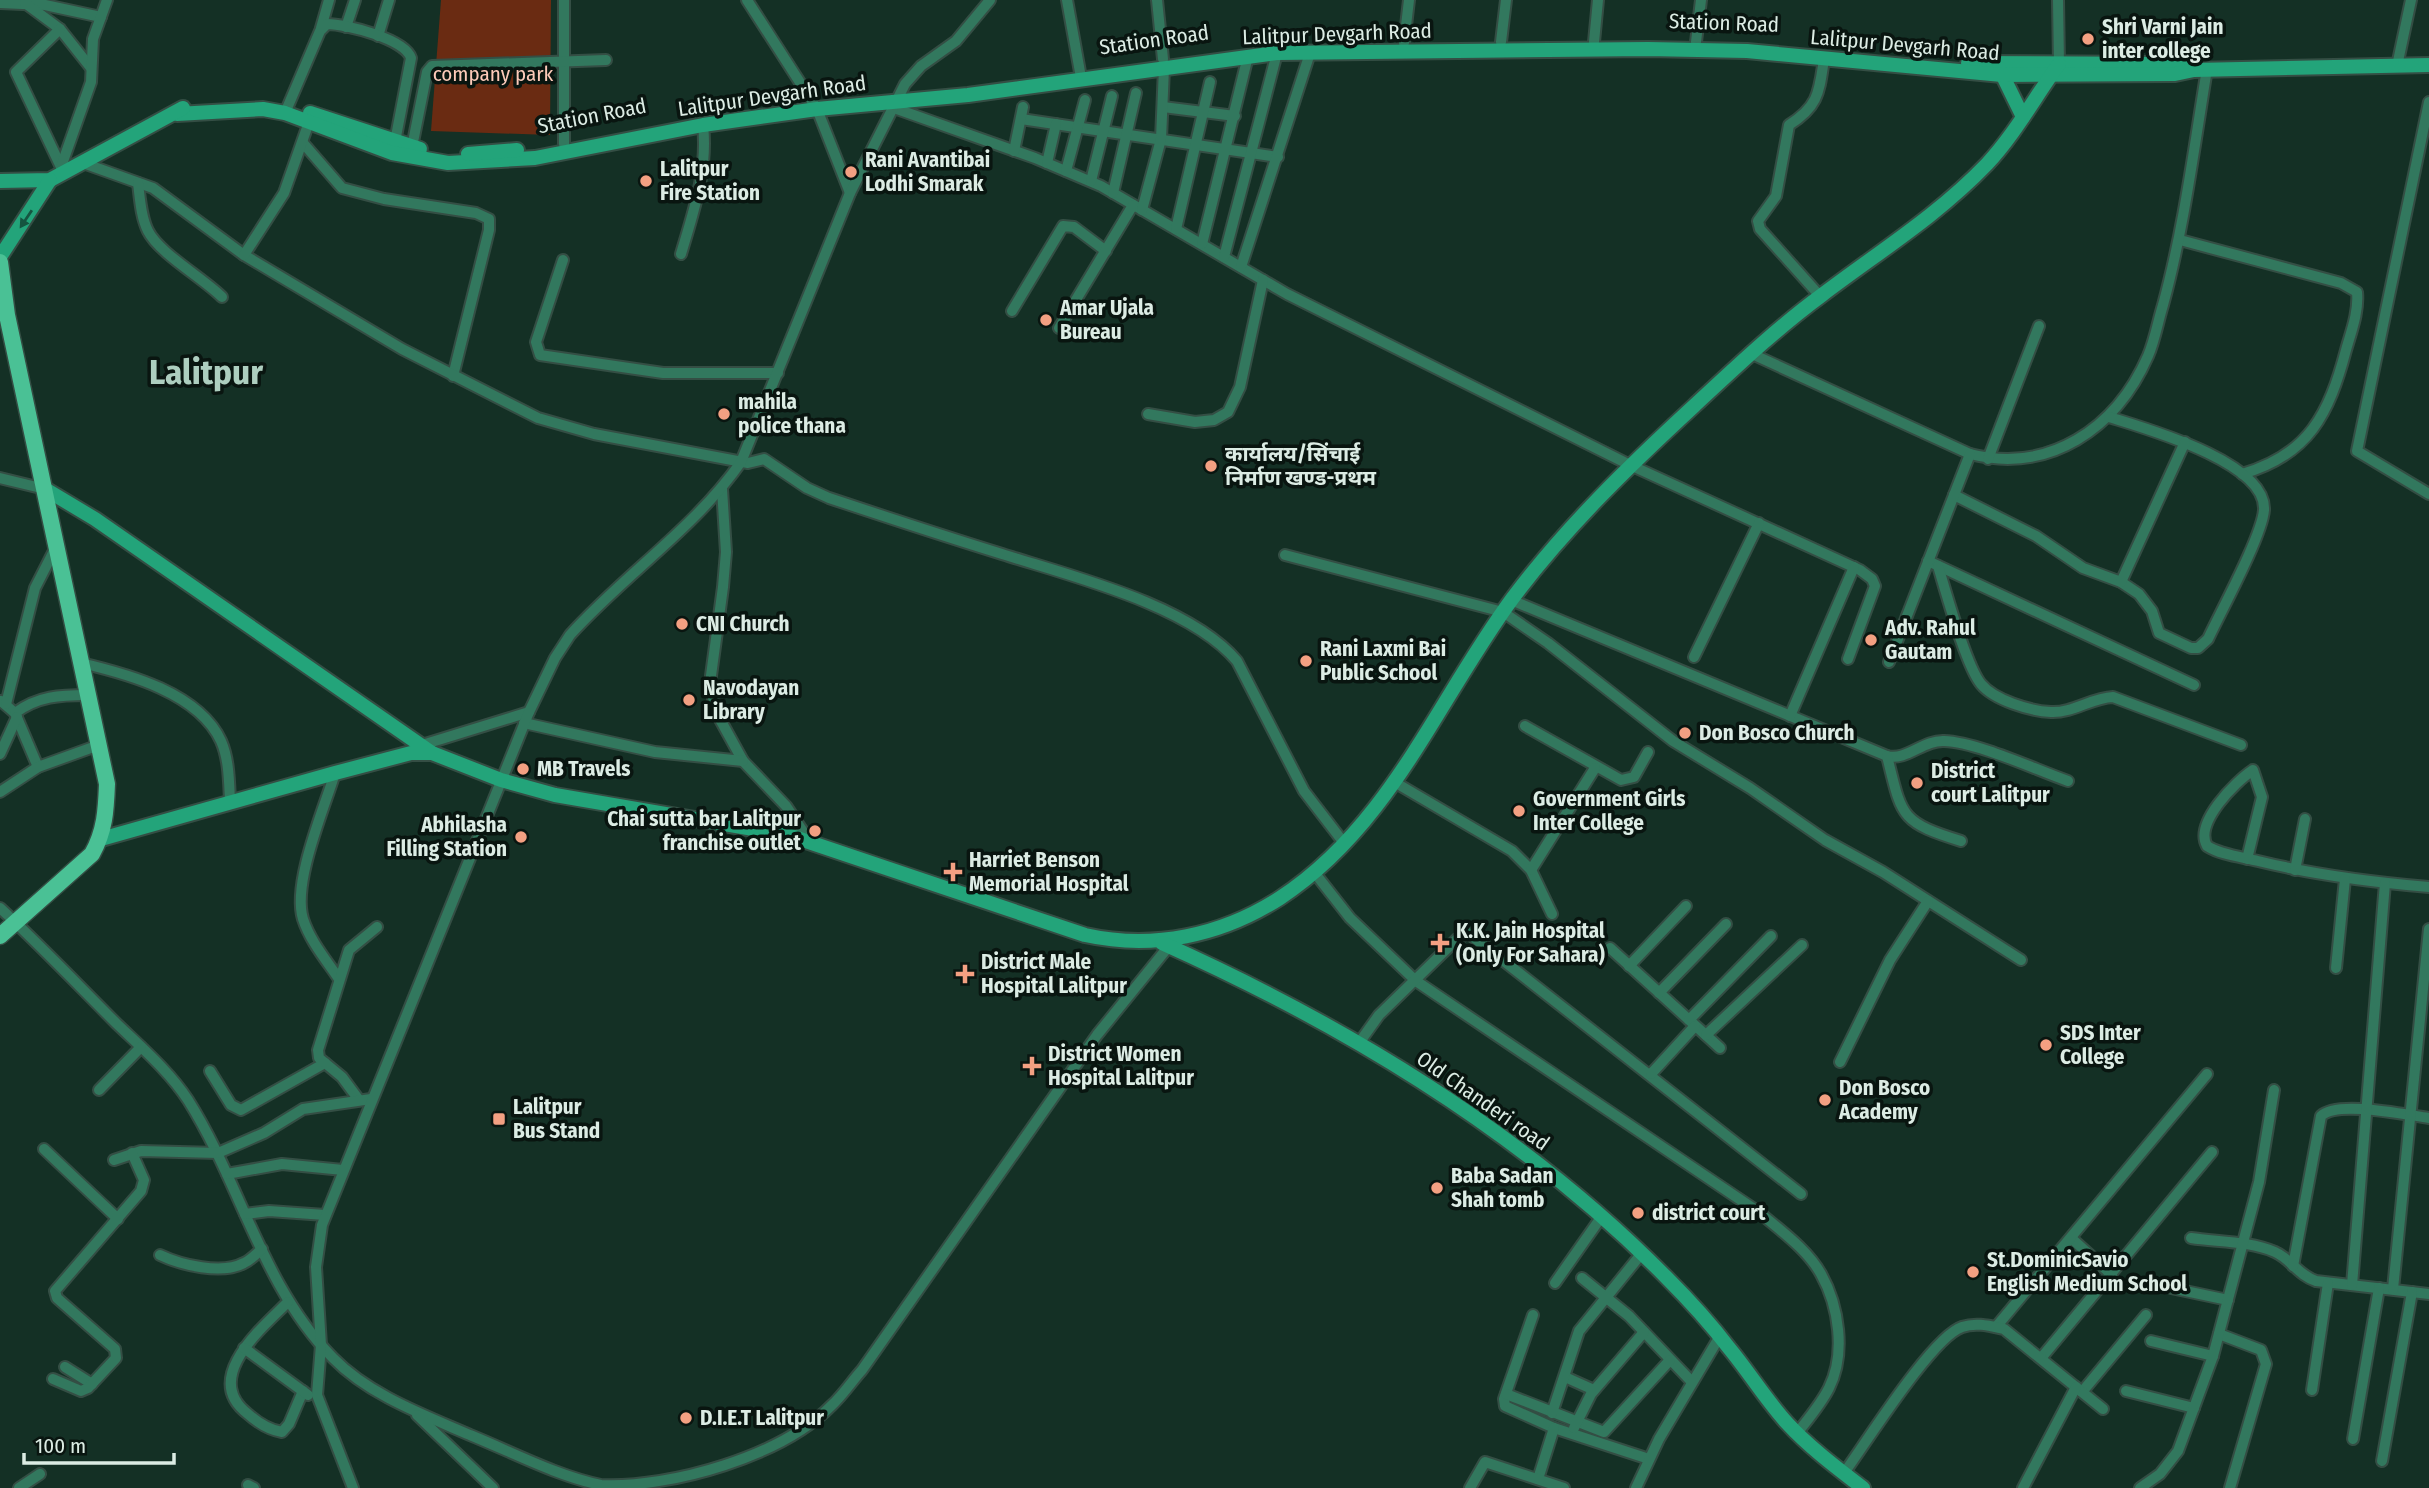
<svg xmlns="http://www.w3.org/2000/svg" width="2429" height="1488" font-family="'Fira Sans Condensed','Noto Sans Devanagari',sans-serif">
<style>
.green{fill:#6a2b12}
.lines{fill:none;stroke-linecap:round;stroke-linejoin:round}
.street-casing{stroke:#344e44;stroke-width:14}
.secondary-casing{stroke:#344e44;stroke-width:18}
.primary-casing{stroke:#344e44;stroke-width:19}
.street{stroke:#32785e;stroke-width:10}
.secondary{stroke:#23a47a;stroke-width:14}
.primary{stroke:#4ac195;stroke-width:16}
.oneway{fill:#155540}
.poi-dot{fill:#f3a082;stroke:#091510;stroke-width:2.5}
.labels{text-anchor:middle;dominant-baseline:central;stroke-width:7;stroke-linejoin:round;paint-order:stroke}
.street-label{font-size:21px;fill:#dcece4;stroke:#091510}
.poi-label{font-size:21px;font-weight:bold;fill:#dcece4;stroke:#091510;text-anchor:start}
.park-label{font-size:21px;fill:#fccab9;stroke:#091510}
.town-label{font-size:35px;font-weight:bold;fill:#adcebf;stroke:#091510}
</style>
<rect width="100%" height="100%" fill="#143025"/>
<polygon class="green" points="441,0 551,0 550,135 431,131"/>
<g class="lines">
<defs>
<g id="street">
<polyline points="564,0 564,144"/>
<polyline points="747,0 817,109 850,193"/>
<polyline points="1067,0 1080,72"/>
<polyline points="1157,0 1163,59"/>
<polyline points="2058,0 2059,64"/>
<polyline points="0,3 45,5 101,17"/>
<polyline points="25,3 60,29 91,68"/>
<polyline points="346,27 355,0"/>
<polyline points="321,28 329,0"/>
<polyline points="60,29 16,72 61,167"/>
<polyline points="378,36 389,0"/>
<polyline points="1501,42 1506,0"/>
<polyline points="1594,42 1598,0"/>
<polyline points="1696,42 1701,0"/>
<polyline points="1404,43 1409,0"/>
<polyline points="2397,66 2411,0"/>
<polyline points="2429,102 2357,451 2429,494"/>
<polyline points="1163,107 1235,116"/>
<polyline points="894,108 1035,158 1101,186 1287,294 1630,465 1860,570 1872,579 1875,586 1848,659"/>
<path d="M285,113L320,31L327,24C346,24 405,39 411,58L394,147"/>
<polyline points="1021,119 1278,157"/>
<polyline points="303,143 342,188 384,199 476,213 489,219 489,230 453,376"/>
<polyline points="412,147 427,72 432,66 606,60"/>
<polyline points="1014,151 1023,107"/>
<path d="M83,163L153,188L244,255L402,349L538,418L594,434L748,463L764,459L807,488L829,498C886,517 944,536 1002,554C1071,576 1190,605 1237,661L1304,791L1344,843"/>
<polyline points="1047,163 1056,124"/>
<polyline points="1066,171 1085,100"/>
<polyline points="62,174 61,167 91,82 93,39 107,0"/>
<polyline points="1091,181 1112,96"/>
<path d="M138,183C140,199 141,217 148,231C159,253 203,278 222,297"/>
<polyline points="1113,193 1136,93"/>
<polyline points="1142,210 1161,139 1164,68"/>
<polyline points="1176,229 1210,82"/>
<path d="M2180,240L2341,283L2357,292C2359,312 2351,332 2346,350C2329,414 2309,455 2242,474"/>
<polyline points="1202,244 1248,56"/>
<path d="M681,254C694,210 708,170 703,125"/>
<polyline points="244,255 284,193 309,122"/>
<polyline points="1224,257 1277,53"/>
<polyline points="563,260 536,342 540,355 663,373 778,373"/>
<polyline points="1241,267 1310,53"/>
<path d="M1820,296L1760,229L1758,221L1776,196L1789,125C1819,106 1819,92 1824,59"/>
<polyline points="1012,311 1063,226 1074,227 1106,251"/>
<polyline points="1059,328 1133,205"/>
<path d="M1752,354L1970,454C2049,474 2116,429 2148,356C2155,340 2158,321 2163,305C2184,228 2194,148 2207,69"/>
<polyline points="1148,414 1195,422 1214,420 1228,412 1240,387 1263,280"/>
<polyline points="1988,459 2039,326"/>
<polyline points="0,478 45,489"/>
<polyline points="722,489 726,552 723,587 710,683 716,712 743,761 786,806 810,842"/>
<path d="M1954,495L2036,536L2083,568L2121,582L2139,594L2152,611L2159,633L2191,648H2198L2208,639C2221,611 2262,536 2264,510C2267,462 2144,428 2109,417"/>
<polyline points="1285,555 1503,612 1548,643 1673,741 1750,788 1825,840 1883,872 2021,960"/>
<polyline points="1928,561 2194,685"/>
<path d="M1938,566C1946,592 1966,666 1981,684C1994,700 2030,711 2051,712C2073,713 2091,698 2113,697L2241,745"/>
<polyline points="2121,582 2185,442"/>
<path d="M1511,600L1887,756C1907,761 1923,740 1944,741C1977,742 2034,769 2068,781"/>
<polyline points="1694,657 1759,523"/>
<polyline points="1889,662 1970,454"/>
<path d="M81,663C128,674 199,693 221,741C229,759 229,781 230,801"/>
<polyline points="1,701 15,713 38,767"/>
<polyline points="6,704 35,588 57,545"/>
<path d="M15,713C38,696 60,695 88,695"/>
<polyline points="1790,716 1854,567"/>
<polyline points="524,723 655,752 743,761"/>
<polyline points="1525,726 1621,780 1634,777 1648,752"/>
<polyline points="422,745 529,712"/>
<polyline points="0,754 17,717"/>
<path d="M1887,756C1902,817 1900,822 1961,841"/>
<path d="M335,773C324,809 292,883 303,919C310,941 327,961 339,979"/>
<polyline points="1396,783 1512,851 1531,870 1552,914"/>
<polyline points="0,792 38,767 99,745"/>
<path d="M2247,859L2262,797L2253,770C2235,782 2194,823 2207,846C2221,855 2242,857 2258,861C2315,875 2371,882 2429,887"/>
<polyline points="1531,870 1595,768"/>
<polyline points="2295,870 2305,819"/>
<path d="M1314,872L1350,918L1416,981L1760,1213C1781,1231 1807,1249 1821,1274C1839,1306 1846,1354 1829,1388C1821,1404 1809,1418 1798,1432"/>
<path d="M0,908C40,945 78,985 116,1023C141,1047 169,1071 188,1100C241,1184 262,1286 333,1358C369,1395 424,1415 470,1435C512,1452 557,1476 601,1485C672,1488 782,1456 832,1405C843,1395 852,1381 862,1370L1097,1035L1169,946"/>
<polyline points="1610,948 1720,1048"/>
<polyline points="1629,966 1686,906"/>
<polyline points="2336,968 2345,879"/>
<polyline points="1659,993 1726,924"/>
<polyline points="1689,1020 1771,936"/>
<polyline points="1706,1035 1802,945"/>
<polyline points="1359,1043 1379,1015 1457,939 1468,933 1801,1194"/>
<polyline points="1840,1062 1890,960 1928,901"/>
<polyline points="210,1071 231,1105 241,1110 325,1063"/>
<polyline points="1651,1074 1695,1026"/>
<polyline points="99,1090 141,1047"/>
<polyline points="359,1100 342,1077 319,1058 318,1050 349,950 377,927"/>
<polyline points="44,1149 118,1219"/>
<polyline points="114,1160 141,1151 218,1153 264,1133 303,1109 371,1099"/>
<polyline points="227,1174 282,1164 343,1170"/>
<polyline points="245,1214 269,1211 325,1215"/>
<polyline points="2071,1238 2112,1275"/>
<path d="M2191,1238C2218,1242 2250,1241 2275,1252C2291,1259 2298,1275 2316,1281L2429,1294"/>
<path d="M160,1255C181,1265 222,1275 244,1263C251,1260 256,1254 262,1249"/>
<path d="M2293,1266L2321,1116C2337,1100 2406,1115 2429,1118"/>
<polyline points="1582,1278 1629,1316 1691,1381"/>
<polyline points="1555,1283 1602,1216"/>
<polyline points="2352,1285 2385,883"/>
<polyline points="2171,1288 2228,1300"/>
<polyline points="2393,1289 2429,929"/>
<path d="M288,1302C262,1328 201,1378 248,1414C257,1422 270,1430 282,1432L289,1424L303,1391"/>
<polyline points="1533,1315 1504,1399 1505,1406 1554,1428 1649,1459"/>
<polyline points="1996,1327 2207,1074"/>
<polyline points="2219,1334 2261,1350 2266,1364 2230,1488"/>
<polyline points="2151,1341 2213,1356"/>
<polyline points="244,1348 308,1395"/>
<polyline points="2042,1357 2212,1152"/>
<polyline points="65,1367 92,1384"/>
<polyline points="1565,1377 1594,1390"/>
<polyline points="53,1379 81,1391 88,1388 116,1358 115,1349 57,1298 55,1291 141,1191 144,1180 132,1153"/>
<polyline points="2312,1390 2328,1283"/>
<polyline points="2126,1391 2194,1408"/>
<polyline points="2082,1392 2146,1315"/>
<polyline points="1506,1394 1604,1432 1670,1360"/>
<polyline points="1552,1413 1579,1331 1642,1253"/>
<polyline points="417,1415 493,1488"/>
<polyline points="1574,1428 1591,1394 1644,1332"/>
<polyline points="2353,1439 2379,1288"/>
<polyline points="2382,1461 2412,1292"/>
<path d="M1844,1473C1866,1443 1932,1337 1962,1327C1976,1322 1990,1326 2004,1329L2103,1409"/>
<polyline points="1538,1479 1554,1428"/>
<polyline points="248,1485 254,1488"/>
<polyline points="19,1488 40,1474"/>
<path d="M353,1488L317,1395L321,1345L316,1267L322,1225L529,712L555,658L570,635C625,574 694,529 741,462L850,193L905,84L921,66L956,41L990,0"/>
<polyline points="1470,1488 1485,1462 1564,1488"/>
<polyline points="1636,1488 1659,1439 1720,1336"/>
<polyline points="2023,1488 2076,1387"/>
<polyline points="2140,1488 2160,1474 2178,1451 2213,1356 2259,1182 2274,1090"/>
</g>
<g id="secondary">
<polyline points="1968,63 2173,64 2192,69"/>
<polyline points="1999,68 2023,117"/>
<polyline points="310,113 420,149"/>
<polyline points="177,114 263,109 285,113 392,153 448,163 535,158 703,125 817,109 968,95 1277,53 1648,49 1747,51 2002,75 2175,74 2194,70 2429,65"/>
<polyline points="468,154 517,150"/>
<polyline points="0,181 50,180 183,108"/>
<polyline points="0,257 50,180"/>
<polyline points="45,489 95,519 432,753"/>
<path d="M101,839L335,773L411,753H432L501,780L555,795L788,835L1085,935C1153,950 1221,936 1280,898C1390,826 1437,701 1512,599C1565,528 1629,466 1694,406C1735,368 1777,328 1822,295C1880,251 1937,216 1987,164C2015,134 2035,97 2059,64"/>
<path d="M1162,943C1345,1025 1524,1133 1666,1277C1688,1299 1710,1323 1729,1348C1749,1372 1766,1400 1787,1423C1809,1447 1837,1468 1863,1488"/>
</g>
<path id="primary" d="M0,262L7,315L107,784C106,810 105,831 92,854L0,936"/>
</defs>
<use href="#street" class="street-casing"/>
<use href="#secondary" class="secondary-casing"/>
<use href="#primary" class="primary-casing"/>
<use href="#street" class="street"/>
<use href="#secondary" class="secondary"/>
<use href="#primary" class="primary"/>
</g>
<defs><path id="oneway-solid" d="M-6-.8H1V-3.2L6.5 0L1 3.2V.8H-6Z" transform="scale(1.75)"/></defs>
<use class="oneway" href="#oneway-solid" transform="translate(26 219) rotate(124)"/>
<g class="poi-dot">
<circle cx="2088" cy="39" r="7"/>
<circle cx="851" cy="172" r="7"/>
<circle cx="646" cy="181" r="7"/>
<circle cx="1046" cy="320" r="7"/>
<circle cx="724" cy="414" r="7"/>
<circle cx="1211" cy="466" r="7"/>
<circle cx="682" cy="624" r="7"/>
<circle cx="1871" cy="640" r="7"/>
<circle cx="1306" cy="661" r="7"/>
<circle cx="689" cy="700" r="7"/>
<circle cx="1685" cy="733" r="7"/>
<circle cx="523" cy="769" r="7"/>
<circle cx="1917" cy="783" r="7"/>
<circle cx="1519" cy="811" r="7"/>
<circle cx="815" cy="831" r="7"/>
<circle cx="521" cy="837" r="7"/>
<path d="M949.5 861.5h7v7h7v7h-7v7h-7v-7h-7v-7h7z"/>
<path d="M1436.5 932.5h7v7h7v7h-7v7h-7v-7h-7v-7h7z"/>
<path d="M961.5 963.5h7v7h7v7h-7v7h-7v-7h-7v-7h7z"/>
<circle cx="2046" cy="1045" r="7"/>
<path d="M1028.5 1055.5h7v7h7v7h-7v7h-7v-7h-7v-7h7z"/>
<circle cx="1825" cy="1100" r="7"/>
<rect x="492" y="1112" width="14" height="14" rx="3.5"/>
<circle cx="1437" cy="1188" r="7"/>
<circle cx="1638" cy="1213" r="7"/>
<circle cx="1973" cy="1272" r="7"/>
<circle cx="686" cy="1418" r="7"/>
</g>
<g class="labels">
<g class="street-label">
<text transform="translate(1724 23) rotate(2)">Station Road</text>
<text transform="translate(1337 34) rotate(-2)">Lalitpur Devgarh Road</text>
<text transform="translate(1154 40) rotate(-8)">Station Road</text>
<text transform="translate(1905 45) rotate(5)">Lalitpur Devgarh Road</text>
<text transform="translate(772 96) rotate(-8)">Lalitpur Devgarh Road</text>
<text transform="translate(592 116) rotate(-11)">Station Road</text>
<text transform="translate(1483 1101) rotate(35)">Old Chanderi road</text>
</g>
<g class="poi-label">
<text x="2102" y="27">Shri Varni Jain<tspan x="2102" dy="24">inter college</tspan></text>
<text x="865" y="160">Rani Avantibai<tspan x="865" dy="24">Lodhi Smarak</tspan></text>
<text x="660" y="169">Lalitpur<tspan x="660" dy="24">Fire Station</tspan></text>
<text x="1060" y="308">Amar Ujala<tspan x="1060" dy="24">Bureau</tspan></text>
<text x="738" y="402">mahila<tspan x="738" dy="24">police thana</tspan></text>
<text x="1225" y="454">कार्यालय/सिंचाई<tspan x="1225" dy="24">निर्माण खण्ड-प्रथम</tspan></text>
<text x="696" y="624">CNI Church</text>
<text x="1885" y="628">Adv. Rahul<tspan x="1885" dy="24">Gautam</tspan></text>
<text x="1320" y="649">Rani Laxmi Bai<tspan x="1320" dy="24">Public School</tspan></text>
<text x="703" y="688">Navodayan<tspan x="703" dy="24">Library</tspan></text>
<text x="1699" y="733">Don Bosco Church</text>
<text x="537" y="769">MB Travels</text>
<text x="1931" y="771">District<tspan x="1931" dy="24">court Lalitpur</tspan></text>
<text x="1533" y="799">Government Girls<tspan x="1533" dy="24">Inter College</tspan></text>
<text x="801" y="819" text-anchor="end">Chai sutta bar Lalitpur<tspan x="801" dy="24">franchise outlet</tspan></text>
<text x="507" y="825" text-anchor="end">Abhilasha<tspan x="507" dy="24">Filling Station</tspan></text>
<text x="969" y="860">Harriet Benson<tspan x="969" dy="24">Memorial Hospital</tspan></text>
<text x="1456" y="931">K.K. Jain Hospital<tspan x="1456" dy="24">(Only For Sahara)</tspan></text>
<text x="981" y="962">District Male<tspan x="981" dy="24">Hospital Lalitpur</tspan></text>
<text x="2060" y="1033">SDS Inter<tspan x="2060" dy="24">College</tspan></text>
<text x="1048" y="1054">District Women<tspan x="1048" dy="24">Hospital Lalitpur</tspan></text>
<text x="1839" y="1088">Don Bosco<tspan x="1839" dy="24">Academy</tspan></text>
<text x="513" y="1107">Lalitpur<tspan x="513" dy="24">Bus Stand</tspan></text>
<text x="1451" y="1176">Baba Sadan<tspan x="1451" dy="24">Shah tomb</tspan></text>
<text x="1652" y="1213">district court</text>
<text x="1987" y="1260">St.DominicSavio<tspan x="1987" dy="24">English Medium School</tspan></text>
<text x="700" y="1418">D.I.E.T Lalitpur</text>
</g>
<g class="park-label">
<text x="493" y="74">company park</text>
</g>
<g class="town-label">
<text x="206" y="372">Lalitpur</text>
</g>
</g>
<path d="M24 1453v10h150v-10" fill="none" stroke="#dcece4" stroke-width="3.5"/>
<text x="35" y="1453" font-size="21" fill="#dcece4" stroke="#091510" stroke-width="5" paint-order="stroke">100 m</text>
</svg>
